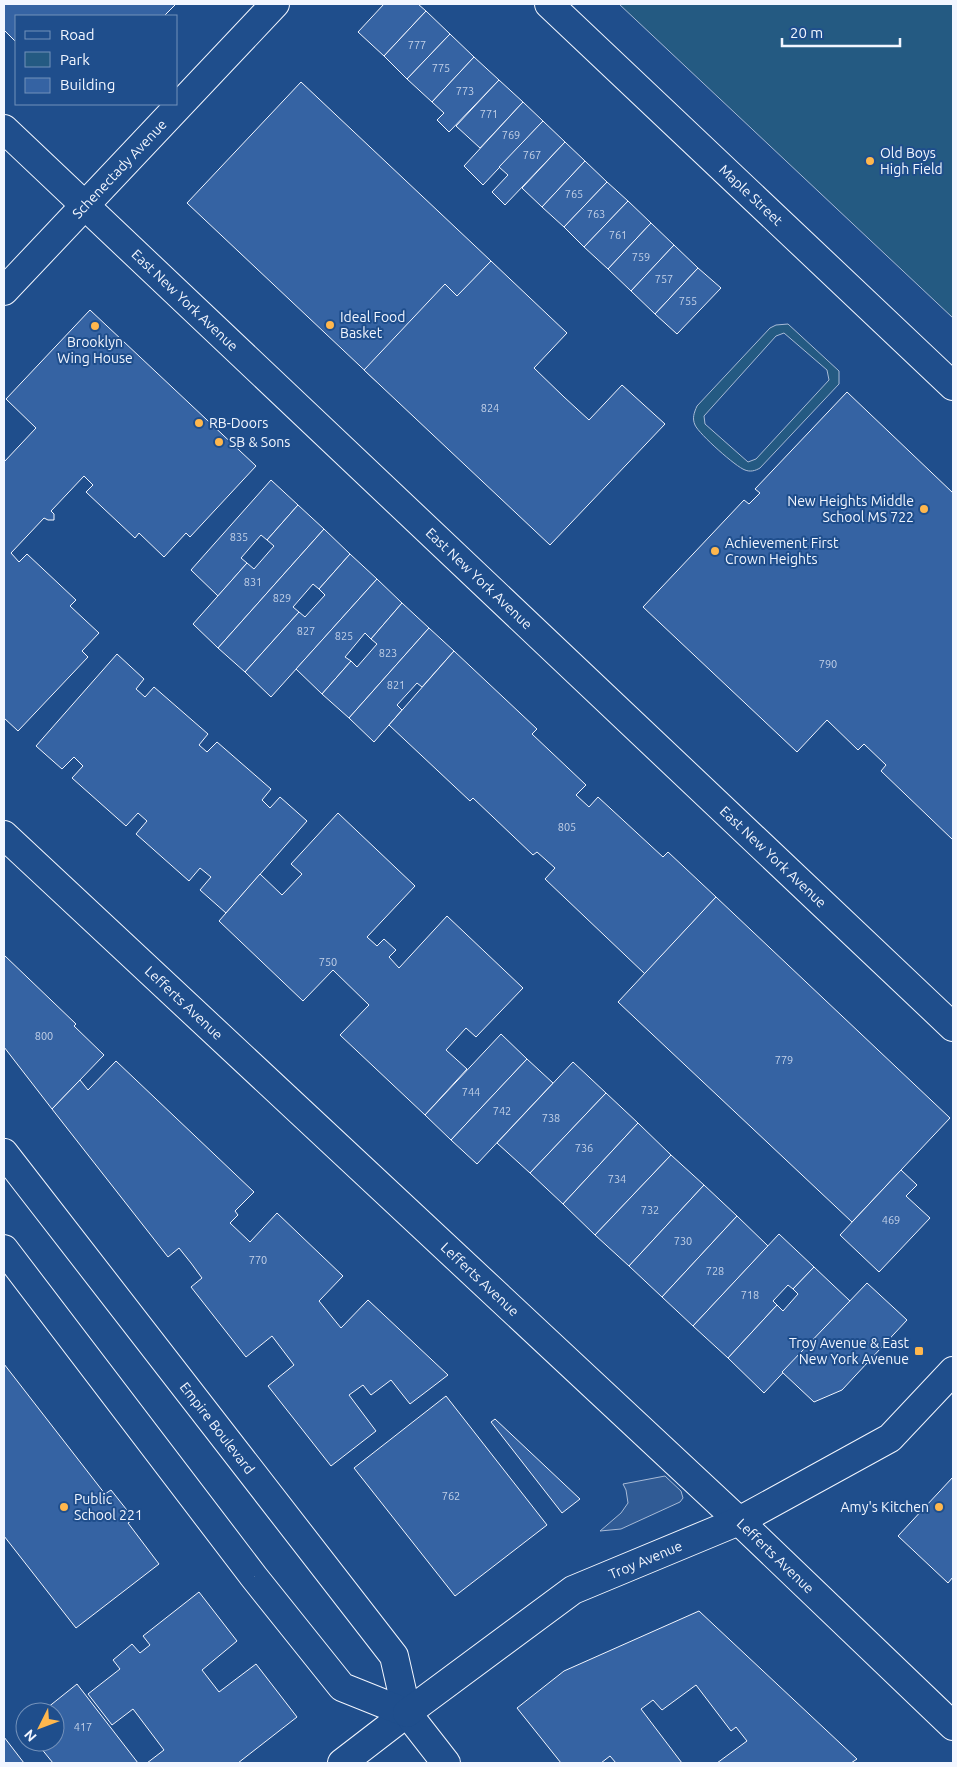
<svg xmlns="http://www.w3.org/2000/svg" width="957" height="1767" font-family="Ubuntu,sans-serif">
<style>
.green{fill:#245a82;stroke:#a8bbd7;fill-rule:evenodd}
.parking{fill:#305b95;stroke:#a8bbd7}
.building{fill:#3563a3;stroke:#f2f6ff}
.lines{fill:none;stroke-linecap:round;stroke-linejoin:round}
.minor-casing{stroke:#f2f6ff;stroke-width:30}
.secondary-casing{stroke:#f2f6ff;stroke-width:30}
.minor{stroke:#1f4e8c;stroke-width:28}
.secondary{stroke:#1f4e8c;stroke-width:28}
.poi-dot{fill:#ffb74d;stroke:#1f4e8c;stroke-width:2}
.labels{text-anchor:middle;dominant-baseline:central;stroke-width:4;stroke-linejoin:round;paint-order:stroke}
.number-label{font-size:11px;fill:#c3d1e8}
.poi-label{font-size:14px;fill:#f2f6ff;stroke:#1f4e8c;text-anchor:start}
.street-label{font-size:14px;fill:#f2f6ff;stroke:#1f4e8c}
</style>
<rect width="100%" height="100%" fill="#1f4e8c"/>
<g class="green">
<polygon points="619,4 953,4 953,318"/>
<path d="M788,324L839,371V384L760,468C755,471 750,472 745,470C736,467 699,434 695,425C692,418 694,413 697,406L770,328L776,325ZM784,333L827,370L829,380L756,459L748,462L705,424L704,416L776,336Z"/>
</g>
<polygon class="parking" points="665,1476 681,1491 683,1498 680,1502 621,1529 600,1531 621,1513 628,1503 626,1490 623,1484"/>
<g class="building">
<polygon points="4,4 176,4 164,16 16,16 16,42 4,30"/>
<polygon points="384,4 418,4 426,11 384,56 358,32"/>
<polygon points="426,11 450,34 407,79 384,56"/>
<polygon points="450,34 474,57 432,102 407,79"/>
<polygon points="474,57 499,80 449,132 437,120 444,113 432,102"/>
<polygon points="499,80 523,102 480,148 456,126"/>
<polygon points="301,82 491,261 377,382 187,203"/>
<polygon points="523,102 543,121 483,185 464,166"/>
<polygon points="543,121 565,142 505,205 492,192 508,175 499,167"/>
<polygon points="565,142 585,161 542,207 522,188"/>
<polygon points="585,161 607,182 564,227 542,207"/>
<polygon points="607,182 628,201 584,247 564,227"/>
<polygon points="628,201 651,223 608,269 584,247"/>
<polygon points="651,223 674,245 631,291 608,269"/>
<polygon points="674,245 698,268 655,314 631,291"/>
<polygon points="491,261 567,333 534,368 564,397 589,420 622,385 665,424 550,545 364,370 445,284 457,296"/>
<polygon points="698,268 721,288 677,334 655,314"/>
<polygon points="90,310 256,466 190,537 186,533 164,557 139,533 135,538 86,492 93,485 84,476 51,511 54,514 54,520 48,520 44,518 11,553 19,562 27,554 76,600 70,606 99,633 82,651 88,657 18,731 4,718 4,462 36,428 6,399"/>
<polygon points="847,392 953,493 953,840 881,771 886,765 864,744 858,750 827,720 797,752 643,607 744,500 749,504 760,493 755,489"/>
<polygon points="271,480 298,505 267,540 261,535 241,558 247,563 218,596 191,570"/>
<polygon points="298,505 324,529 218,648 193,624 247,563 254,569 274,546 267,540"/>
<polygon points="324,529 350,554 319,589 313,584 293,607 299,612 245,672 218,648"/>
<polygon points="350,554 377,579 271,697 245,672 299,612 305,617 325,595 319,589"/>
<polygon points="377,579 402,603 371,639 365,633 345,657 351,661 322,694 296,669"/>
<polygon points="402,603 429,628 349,718 322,694 351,661 357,667 377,644 371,639"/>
<polygon points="429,628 454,651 422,687 417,683 397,705 402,710 374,742 349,718"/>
<polygon points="454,651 537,729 532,734 586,785 576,795 589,807 598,797 663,857 668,852 716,897 645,974 545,879 555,868 537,852 533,855 473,798 470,801 389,725"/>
<polygon points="117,654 144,679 136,689 145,697 154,687 208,734 199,745 207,752 217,742 271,789 262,800 270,808 280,797 307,821 226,913 200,890 211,877 200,868 189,881 136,834 147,821 138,813 126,826 72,778 83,766 74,757 62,769 36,746"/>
<polygon points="338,813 415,886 367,937 377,946 384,939 396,950 389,957 399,968 447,916 523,988 476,1037 466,1028 446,1050 467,1069 425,1115 340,1035 369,1005 333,970 303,1001 219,921 260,874 282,895 302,874 291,864"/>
<polygon points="716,897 950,1118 852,1222 618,1002"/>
<polygon points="4,955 76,1024 74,1026 104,1055 52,1109 4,1047"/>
<polygon points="501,1034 527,1059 451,1140 425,1115"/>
<polygon points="527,1059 553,1083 477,1164 451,1140"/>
<polygon points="116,1061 254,1192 235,1211 238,1215 230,1223 250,1242 277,1213 343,1276 319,1301 341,1328 368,1300 448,1375 410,1404 391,1380 371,1395 363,1385 349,1395 376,1431 331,1466 268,1386 294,1365 272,1336 246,1357 191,1287 202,1278 191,1263 179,1248 168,1257 52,1109 80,1080 88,1090"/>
<polygon points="573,1062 606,1093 530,1173 497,1143"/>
<polygon points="606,1093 638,1123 563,1204 530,1173"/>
<polygon points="638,1123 671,1155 595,1235 563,1204"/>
<polygon points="671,1155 704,1185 629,1266 595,1235"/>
<polygon points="901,1170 917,1185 906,1196 930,1218 879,1272 840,1235"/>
<polygon points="704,1185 737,1216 662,1297 629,1266"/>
<polygon points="737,1216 768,1246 693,1326 662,1297"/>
<polygon points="779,1234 814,1267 793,1289 788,1285 773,1301 777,1305 728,1358 693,1326"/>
<polygon points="814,1267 850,1301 764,1393 728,1358 777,1305 783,1311 798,1294 793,1289"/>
<polygon points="867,1283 907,1320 842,1390 814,1402 782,1372"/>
<polygon points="4,1364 105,1494 111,1490 134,1519 128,1523 159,1564 76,1628 4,1536"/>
<polygon points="446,1396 547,1525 455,1596 354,1468"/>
<polygon points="495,1419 580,1499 562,1513 491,1422"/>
<polygon points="953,1477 953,1577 948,1583 898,1536"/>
<polygon points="199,1592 237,1641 202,1670 219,1692 256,1664 297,1717 238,1763 147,1763 164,1750 133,1709 112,1725 88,1694 120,1669 113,1660 132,1644 140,1653 150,1645 143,1636"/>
<polygon points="699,1611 857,1759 851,1763 717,1763 747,1741 736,1727 731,1731 696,1685 662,1710 653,1700 641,1709 682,1763 616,1763 610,1756 601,1763 561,1763 517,1708 564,1671"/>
<polygon points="77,1684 138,1763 53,1763 36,1742 55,1742 55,1712 42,1712"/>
<polygon points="4,1737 24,1763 4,1763"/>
</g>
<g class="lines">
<defs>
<g id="minor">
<path id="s1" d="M549,4L953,386"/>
<path id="s2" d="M4,291L275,4"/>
<path id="s3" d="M4,835L739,1521L953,1726"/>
<polyline points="342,1763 407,1713"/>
</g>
<g id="secondary">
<path id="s4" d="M4,129L953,1027"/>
<path id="s5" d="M4,1153L394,1656L407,1713L446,1763"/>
<polyline points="4,1249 254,1577 342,1687 407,1713"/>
<path id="s6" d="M407,1713L573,1590L739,1521L890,1438L953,1371"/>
</g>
</defs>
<use href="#minor" class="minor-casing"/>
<use href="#secondary" class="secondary-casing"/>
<use href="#minor" class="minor"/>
<use href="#secondary" class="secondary"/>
</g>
<g class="poi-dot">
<circle cx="870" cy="161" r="5"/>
<circle cx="330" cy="325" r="5"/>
<circle cx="95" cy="326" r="5"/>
<circle cx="199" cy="423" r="5"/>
<circle cx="219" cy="442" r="5"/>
<circle cx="924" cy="509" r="5"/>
<circle cx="715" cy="551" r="5"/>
<rect x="914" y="1346" width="10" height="10" rx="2.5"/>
<circle cx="64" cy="1507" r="5"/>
<circle cx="939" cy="1507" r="5"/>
</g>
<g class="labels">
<g class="number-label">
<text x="417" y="45">777</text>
<text x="441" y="68">775</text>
<text x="465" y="91">773</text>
<text x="489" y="114">771</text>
<text x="511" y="135">769</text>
<text x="532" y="155">767</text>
<text x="574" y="194">765</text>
<text x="596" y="214">763</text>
<text x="618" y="235">761</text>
<text x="641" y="257">759</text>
<text x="664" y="279">757</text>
<text x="688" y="301">755</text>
<text x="490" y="408">824</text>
<text x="239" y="537">835</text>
<text x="253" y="582">831</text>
<text x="282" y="598">829</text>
<text x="306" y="631">827</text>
<text x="344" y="636">825</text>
<text x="388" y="653">823</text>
<text x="828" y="664">790</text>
<text x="396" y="685">821</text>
<text x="567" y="827">805</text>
<text x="328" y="962">750</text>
<text x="44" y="1036">800</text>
<text x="784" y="1060">779</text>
<text x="471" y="1092">744</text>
<text x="502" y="1111">742</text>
<text x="551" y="1118">738</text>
<text x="584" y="1148">736</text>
<text x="617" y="1179">734</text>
<text x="650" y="1210">732</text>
<text x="891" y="1220">469</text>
<text x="683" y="1241">730</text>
<text x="258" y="1260">770</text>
<text x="715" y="1271">728</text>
<text x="750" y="1295">718</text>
<text x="451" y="1496">762</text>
<text x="83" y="1727">417</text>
</g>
<g class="poi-label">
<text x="880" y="153">Old Boys<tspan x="880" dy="16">High Field</tspan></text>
<text x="340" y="317">Ideal Food<tspan x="340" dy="16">Basket</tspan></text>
<text x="95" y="342" text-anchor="middle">Brooklyn<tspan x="95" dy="16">Wing House</tspan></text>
<text x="209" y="423">RB-Doors</text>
<text x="229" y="442">SB &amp; Sons</text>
<text x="914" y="501" text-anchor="end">New Heights Middle<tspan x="914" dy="16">School MS 722</tspan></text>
<text x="725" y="543">Achievement First<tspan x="725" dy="16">Crown Heights</tspan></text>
<text x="909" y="1343" text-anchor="end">Troy Avenue &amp; East<tspan x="909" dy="16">New York Avenue</tspan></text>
<text x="74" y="1499">Public<tspan x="74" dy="16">School 221</tspan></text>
<text x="929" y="1507" text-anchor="end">Amy's Kitchen</text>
</g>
<g class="street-label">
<text stroke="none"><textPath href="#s2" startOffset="168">Schenectady Avenue</textPath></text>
<text stroke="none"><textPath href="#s1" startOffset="278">Maple Street</textPath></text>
<text stroke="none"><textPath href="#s4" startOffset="249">East New York Avenue</textPath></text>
<text stroke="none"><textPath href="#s4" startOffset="654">East New York Avenue</textPath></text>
<text stroke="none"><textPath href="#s4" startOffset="1059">East New York Avenue</textPath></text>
<text stroke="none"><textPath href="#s3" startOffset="246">Lefferts Avenue</textPath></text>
<text stroke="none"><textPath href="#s3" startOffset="651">Lefferts Avenue</textPath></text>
<text stroke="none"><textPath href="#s5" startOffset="348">Empire Boulevard</textPath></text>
<text stroke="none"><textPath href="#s3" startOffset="1056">Lefferts Avenue</textPath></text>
<text stroke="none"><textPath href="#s6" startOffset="285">Troy Avenue</textPath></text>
</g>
</g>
<rect width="957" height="1767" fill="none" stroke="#f2f6ff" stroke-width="10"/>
<rect x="15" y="15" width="162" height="90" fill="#1f4e8c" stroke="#7391ba"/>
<rect x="25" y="31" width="25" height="8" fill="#1f4e8c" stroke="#7391ba"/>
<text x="60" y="40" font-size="15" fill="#f2f6ff">Road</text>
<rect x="25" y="52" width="25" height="15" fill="#245a82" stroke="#7391ba"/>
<text x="60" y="65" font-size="15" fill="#f2f6ff">Park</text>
<rect x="25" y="78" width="25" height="15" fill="#3563a3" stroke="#7391ba"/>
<text x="60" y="90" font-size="15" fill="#f2f6ff">Building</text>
<g transform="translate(40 1727) rotate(228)"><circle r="24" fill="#1f4e8c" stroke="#7391ba"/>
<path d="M0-4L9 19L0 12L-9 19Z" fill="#ffb74d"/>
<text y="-8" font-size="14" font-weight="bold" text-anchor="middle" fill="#f2f6ff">N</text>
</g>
<path d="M782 38v8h118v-8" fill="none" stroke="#f2f6ff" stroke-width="2.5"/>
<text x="790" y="38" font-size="15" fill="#f2f6ff" stroke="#1f4e8c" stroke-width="4" paint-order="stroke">20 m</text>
</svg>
